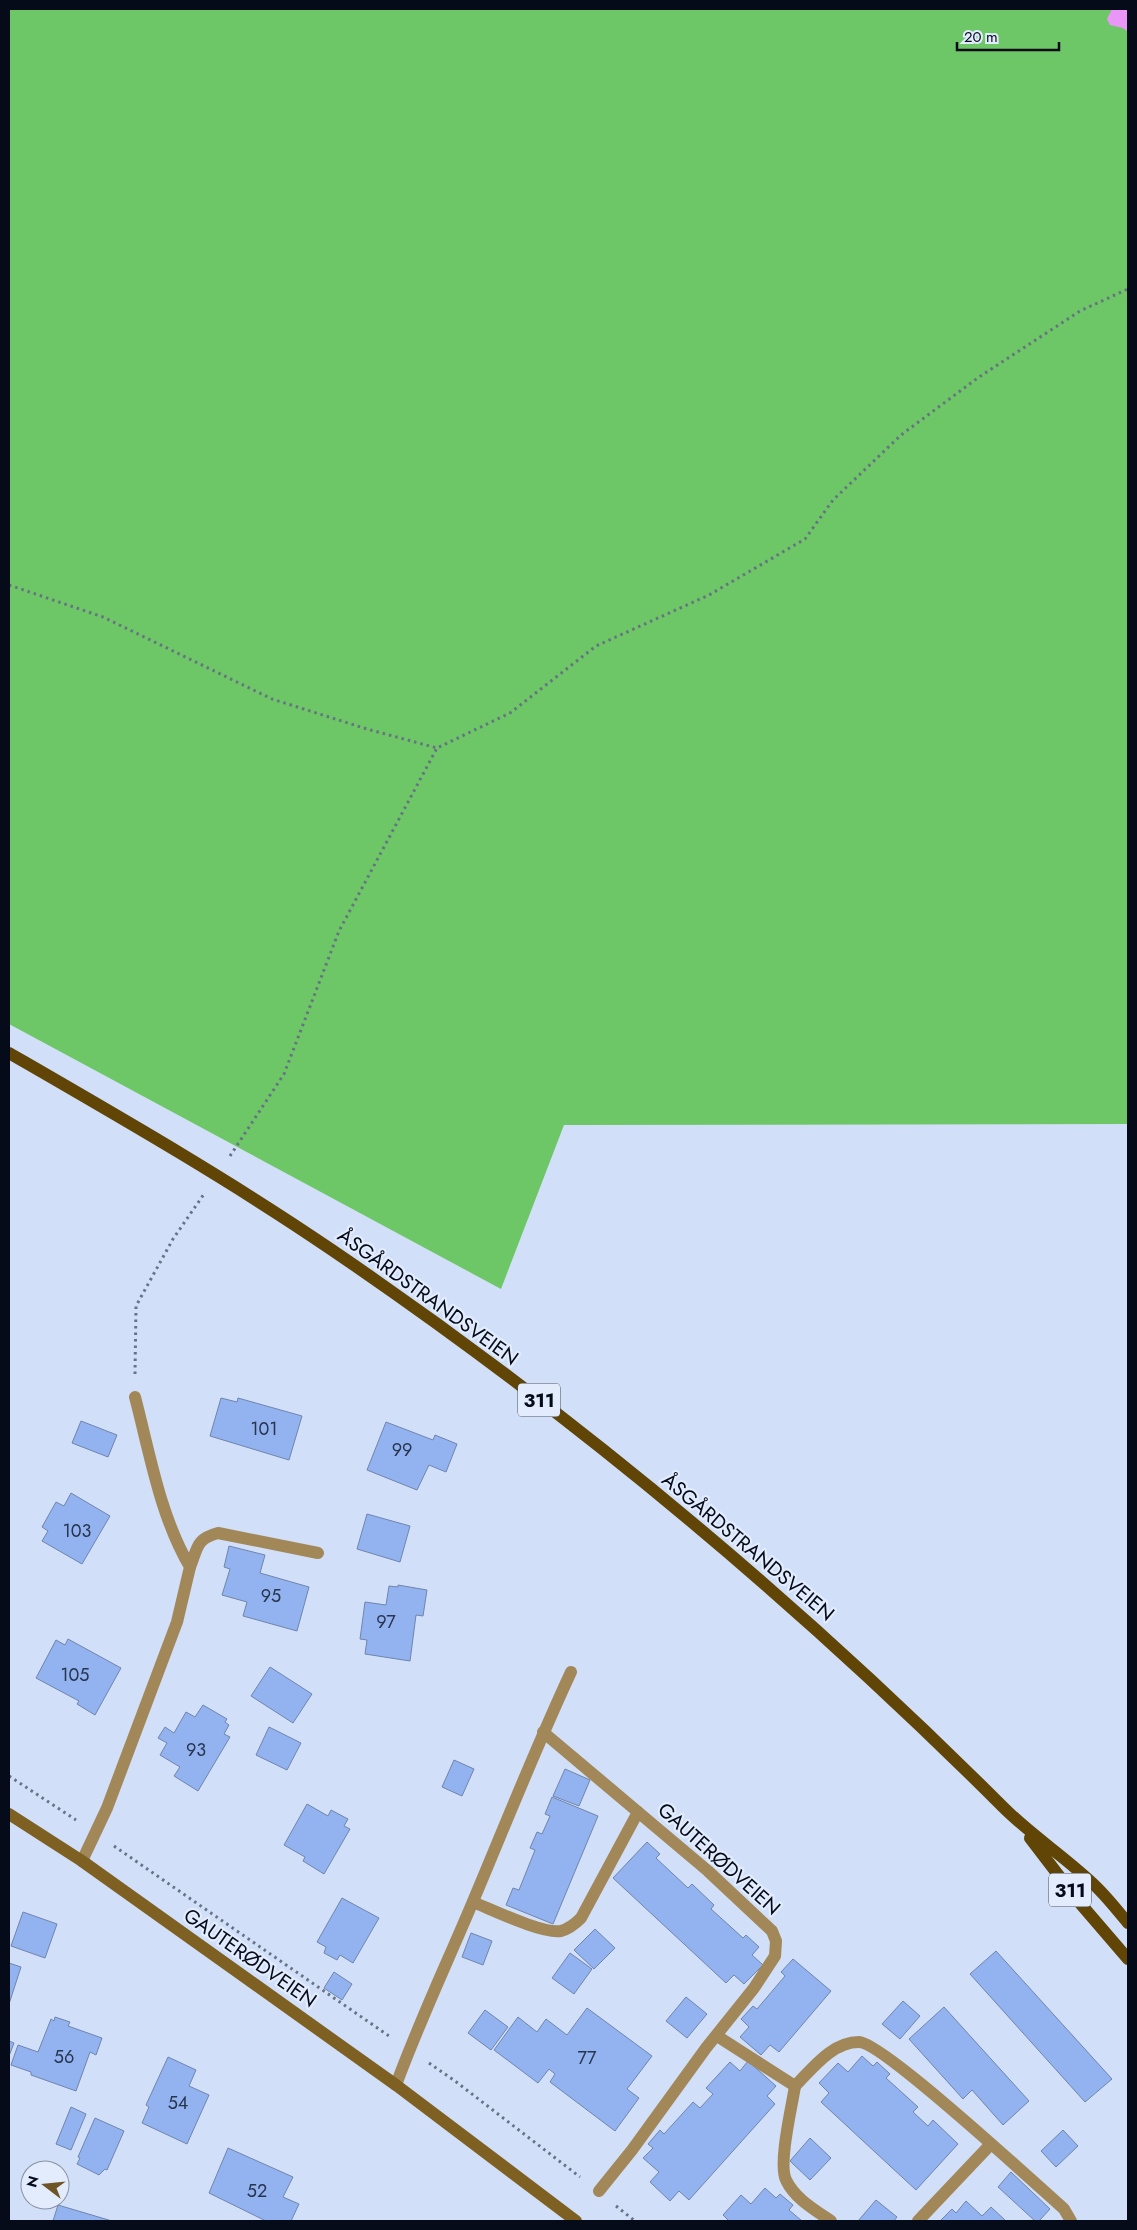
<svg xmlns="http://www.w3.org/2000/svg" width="1137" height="2230" font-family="Jost,sans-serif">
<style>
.forest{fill:#6ec766}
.water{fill:#ea96f7}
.building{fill:#92b3f0;stroke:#7085ac}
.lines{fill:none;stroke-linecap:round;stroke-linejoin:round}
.path{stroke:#687285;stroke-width:3;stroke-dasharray:2.5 4;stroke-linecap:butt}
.street{stroke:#a28859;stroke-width:12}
.secondary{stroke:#7e6023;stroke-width:12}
.primary{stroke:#604506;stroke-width:12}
.labels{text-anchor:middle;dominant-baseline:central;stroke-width:4.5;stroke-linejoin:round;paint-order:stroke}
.number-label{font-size:18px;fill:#28354e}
.shield{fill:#e2ecfd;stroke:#474e5d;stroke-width:1}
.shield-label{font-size:19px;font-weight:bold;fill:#050b18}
.street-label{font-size:20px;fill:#050b18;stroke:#e2ecfd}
</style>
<rect width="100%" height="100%" fill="#d1dff8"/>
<polygon class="forest" points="9,9 1128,9 1128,1124 564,1125 501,1289 9,1024"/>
<polygon class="water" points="1112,9 1128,9 1128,32 1123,28 1110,25 1107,19"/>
<g class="building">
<polygon points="221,1398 237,1402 238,1398 302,1416 289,1460 210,1436"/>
<polygon points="81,1421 117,1435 108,1457 72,1443"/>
<polygon points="386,1422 433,1440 435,1435 457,1444 446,1472 429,1465 417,1490 367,1470"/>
<polygon points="71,1493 110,1516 82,1564 42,1541 48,1531 42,1527 56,1502 64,1506"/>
<polygon points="367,1514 410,1526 400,1562 357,1549"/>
<polygon points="229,1546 265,1555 260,1573 309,1587 297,1631 243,1616 247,1602 222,1595 230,1569 224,1567"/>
<polygon points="398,1585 427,1590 423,1616 416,1615 410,1661 365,1654 367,1640 360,1639 365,1602 386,1605 389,1586 398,1587"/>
<polygon points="68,1639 121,1668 95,1715 77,1704 79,1701 36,1678 56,1640 65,1645"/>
<polygon points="270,1667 312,1694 293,1723 251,1696"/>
<polygon points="203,1705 227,1719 225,1722 229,1725 224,1734 230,1737 198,1791 174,1776 180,1767 160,1755 167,1743 158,1738 165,1727 174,1733 186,1712 195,1717"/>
<polygon points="269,1727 301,1743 287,1770 256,1755"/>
<polygon points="454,1760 474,1769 462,1796 442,1787"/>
<polygon points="565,1769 590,1780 579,1806 553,1796"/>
<polygon points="552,1797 598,1816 553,1924 506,1905 513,1888 519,1890 535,1850 530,1848 537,1832 542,1834 550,1816 545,1814"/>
<polygon points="307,1804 328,1816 331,1810 348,1819 344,1826 350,1829 324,1874 303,1861 305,1857 284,1845"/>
<polygon points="647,1842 660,1854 656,1858 688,1888 692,1884 714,1905 711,1909 743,1938 746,1935 759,1947 752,1955 763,1965 744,1984 734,1975 726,1983 613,1878"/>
<polygon points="342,1898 379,1918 353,1963 340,1955 337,1960 324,1953 326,1947 317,1942"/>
<polygon points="23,1912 57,1924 45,1958 11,1946"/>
<polygon points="595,1929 615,1948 594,1969 574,1950"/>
<polygon points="471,1933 492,1941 483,1965 462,1957"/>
<polygon points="996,1951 1112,2079 1085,2102 970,1974"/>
<polygon points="570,1953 592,1969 574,1994 552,1978"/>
<polygon points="793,1959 831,1991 779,2052 770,2045 761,2055 740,2037 749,2027 741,2019 753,2006 757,2009 785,1976 781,1972"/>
<polygon points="9,1963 21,1967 9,2004"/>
<polygon points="334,1972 352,1984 342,2000 324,1988"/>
<polygon points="686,1997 707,2014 687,2038 666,2021"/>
<polygon points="903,2001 920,2016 900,2039 882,2024"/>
<polygon points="944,2007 1029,2101 1003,2125 972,2090 963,2099 909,2039"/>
<polygon points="587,2008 652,2056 627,2089 639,2098 615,2131 550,2082 555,2074 549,2069 538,2083 494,2050 518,2017 537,2032 546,2019 567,2035"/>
<polygon points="485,2010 508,2027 491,2050 468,2033"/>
<polygon points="55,2017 70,2022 68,2026 102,2038 96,2055 90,2052 76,2091 31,2075 31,2072 11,2065 18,2045 38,2052 51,2019 54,2021"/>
<polygon points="9,2041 14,2043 9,2056"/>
<polygon points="862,2056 873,2066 877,2062 890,2074 886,2078 918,2107 913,2112 928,2126 933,2120 958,2144 916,2190 821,2102 829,2093 819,2083 838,2063 848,2072"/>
<polygon points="168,2057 196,2070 189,2086 209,2095 187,2144 142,2123 149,2107 146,2105"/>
<polygon points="748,2061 776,2086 767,2096 775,2104 689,2200 679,2191 670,2201 650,2182 659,2172 643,2158 653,2148 648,2144 660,2130 664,2134 693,2102 700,2108 713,2094 706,2088 730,2062 740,2071"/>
<polygon points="71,2107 86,2114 71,2150 56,2144"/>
<polygon points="95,2118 124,2131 107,2170 105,2169 99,2175 77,2164 80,2158 78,2157"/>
<polygon points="1063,2130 1078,2146 1056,2167 1041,2151"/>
<polygon points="810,2138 831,2158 810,2180 790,2161"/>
<polygon points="228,2148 293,2177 283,2197 299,2204 291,2221 266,2221 209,2193"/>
<polygon points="1011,2172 1050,2209 1039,2221 1035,2221 998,2187"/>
<polygon points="765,2188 776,2198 780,2194 793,2205 789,2210 802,2221 729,2221 723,2215 741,2195 751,2204"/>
<polygon points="876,2200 897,2217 894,2221 858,2221"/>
<polygon points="966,2201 982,2216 991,2207 1006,2221 940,2221 952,2209 956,2213"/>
<polygon points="58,2205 112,2221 53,2221"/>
</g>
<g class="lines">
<g class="path">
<polyline points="9,585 103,617 272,699 367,729 437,748 510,713 596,646 709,595 805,539 833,500 901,435 979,377 1080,311 1128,289"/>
<polyline points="230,1156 284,1074 339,931 437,748"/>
<polyline points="135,1374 136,1306 173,1239 204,1194"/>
<polyline points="9,1776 76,1820"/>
<polyline points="114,1846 389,2036"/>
<polyline points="429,2063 455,2081 580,2177"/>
<polyline points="616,2206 635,2221"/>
</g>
<g class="street">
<path d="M190,1567C198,1547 196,1539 218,1533L318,1553"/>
<path d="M82,1861L107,1808L177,1622L190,1567C160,1516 150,1454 135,1397"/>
<path d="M473,1902C493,1910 542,1934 561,1931C568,1929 576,1923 581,1918L638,1812L543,1732"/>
<path d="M717,2036L795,2086C792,2106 778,2164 786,2180C795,2199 815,2210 831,2221"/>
<path d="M396,2085C419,2022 448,1961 474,1899C506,1823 536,1747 571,1672"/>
<path d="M795,2086C813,2068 832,2042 859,2042C882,2042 1037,2185 1064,2209L1071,2221"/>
<polyline points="599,2191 632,2150 706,2048 754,1988 775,1956 776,1941 772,1931 708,1871 638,1812"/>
<polyline points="918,2221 990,2145"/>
</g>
<polyline class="secondary" points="9,1814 82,1861 396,2085 576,2221"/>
<g class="primary">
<path d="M9,1053C118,1116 228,1179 332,1250C573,1414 797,1601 1003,1807C1030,1834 1062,1855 1090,1881C1104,1893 1116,1909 1128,1923"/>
<polyline points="1030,1838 1079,1902 1128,1959"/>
</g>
</g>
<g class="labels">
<g class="number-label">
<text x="264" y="1429">101</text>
<text x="402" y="1450">99</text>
<text x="77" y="1531">103</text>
<text x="271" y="1596">95</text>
<text x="386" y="1622">97</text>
<text x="75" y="1675">105</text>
<text x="196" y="1750">93</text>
<text x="64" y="2057">56</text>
<text x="587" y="2058">77</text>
<text x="178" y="2103">54</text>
<text x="257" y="2191">52</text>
</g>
<g class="shield">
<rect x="518" y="1383.5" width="42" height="33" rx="4"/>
<rect x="1049" y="1873.5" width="42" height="33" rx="4"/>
</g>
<g class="shield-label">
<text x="539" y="1400">311</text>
<text x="1070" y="1890">311</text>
</g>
<g class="street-label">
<text transform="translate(428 1297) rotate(36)">ÅSGÅRDSTRANDSVEIEN</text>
<text transform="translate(748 1547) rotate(40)">ÅSGÅRDSTRANDSVEIEN</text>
<text transform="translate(719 1859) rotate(42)">GAUTERØDVEIEN</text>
<text transform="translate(250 1958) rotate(35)">GAUTERØDVEIEN</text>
</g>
</g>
<rect width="1137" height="2230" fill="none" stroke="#050b18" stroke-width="20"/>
<g transform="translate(45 2185) rotate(286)"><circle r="24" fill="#e2ecfd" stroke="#8a92a1"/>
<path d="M0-4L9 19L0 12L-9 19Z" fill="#6d5525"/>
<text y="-8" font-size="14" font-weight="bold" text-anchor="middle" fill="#050b18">N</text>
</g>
<path d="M957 42v8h102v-8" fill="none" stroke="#050b18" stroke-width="2.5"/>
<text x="964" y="42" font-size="15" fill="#050b18" stroke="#e2ecfd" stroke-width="4" paint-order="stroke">20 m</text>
</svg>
